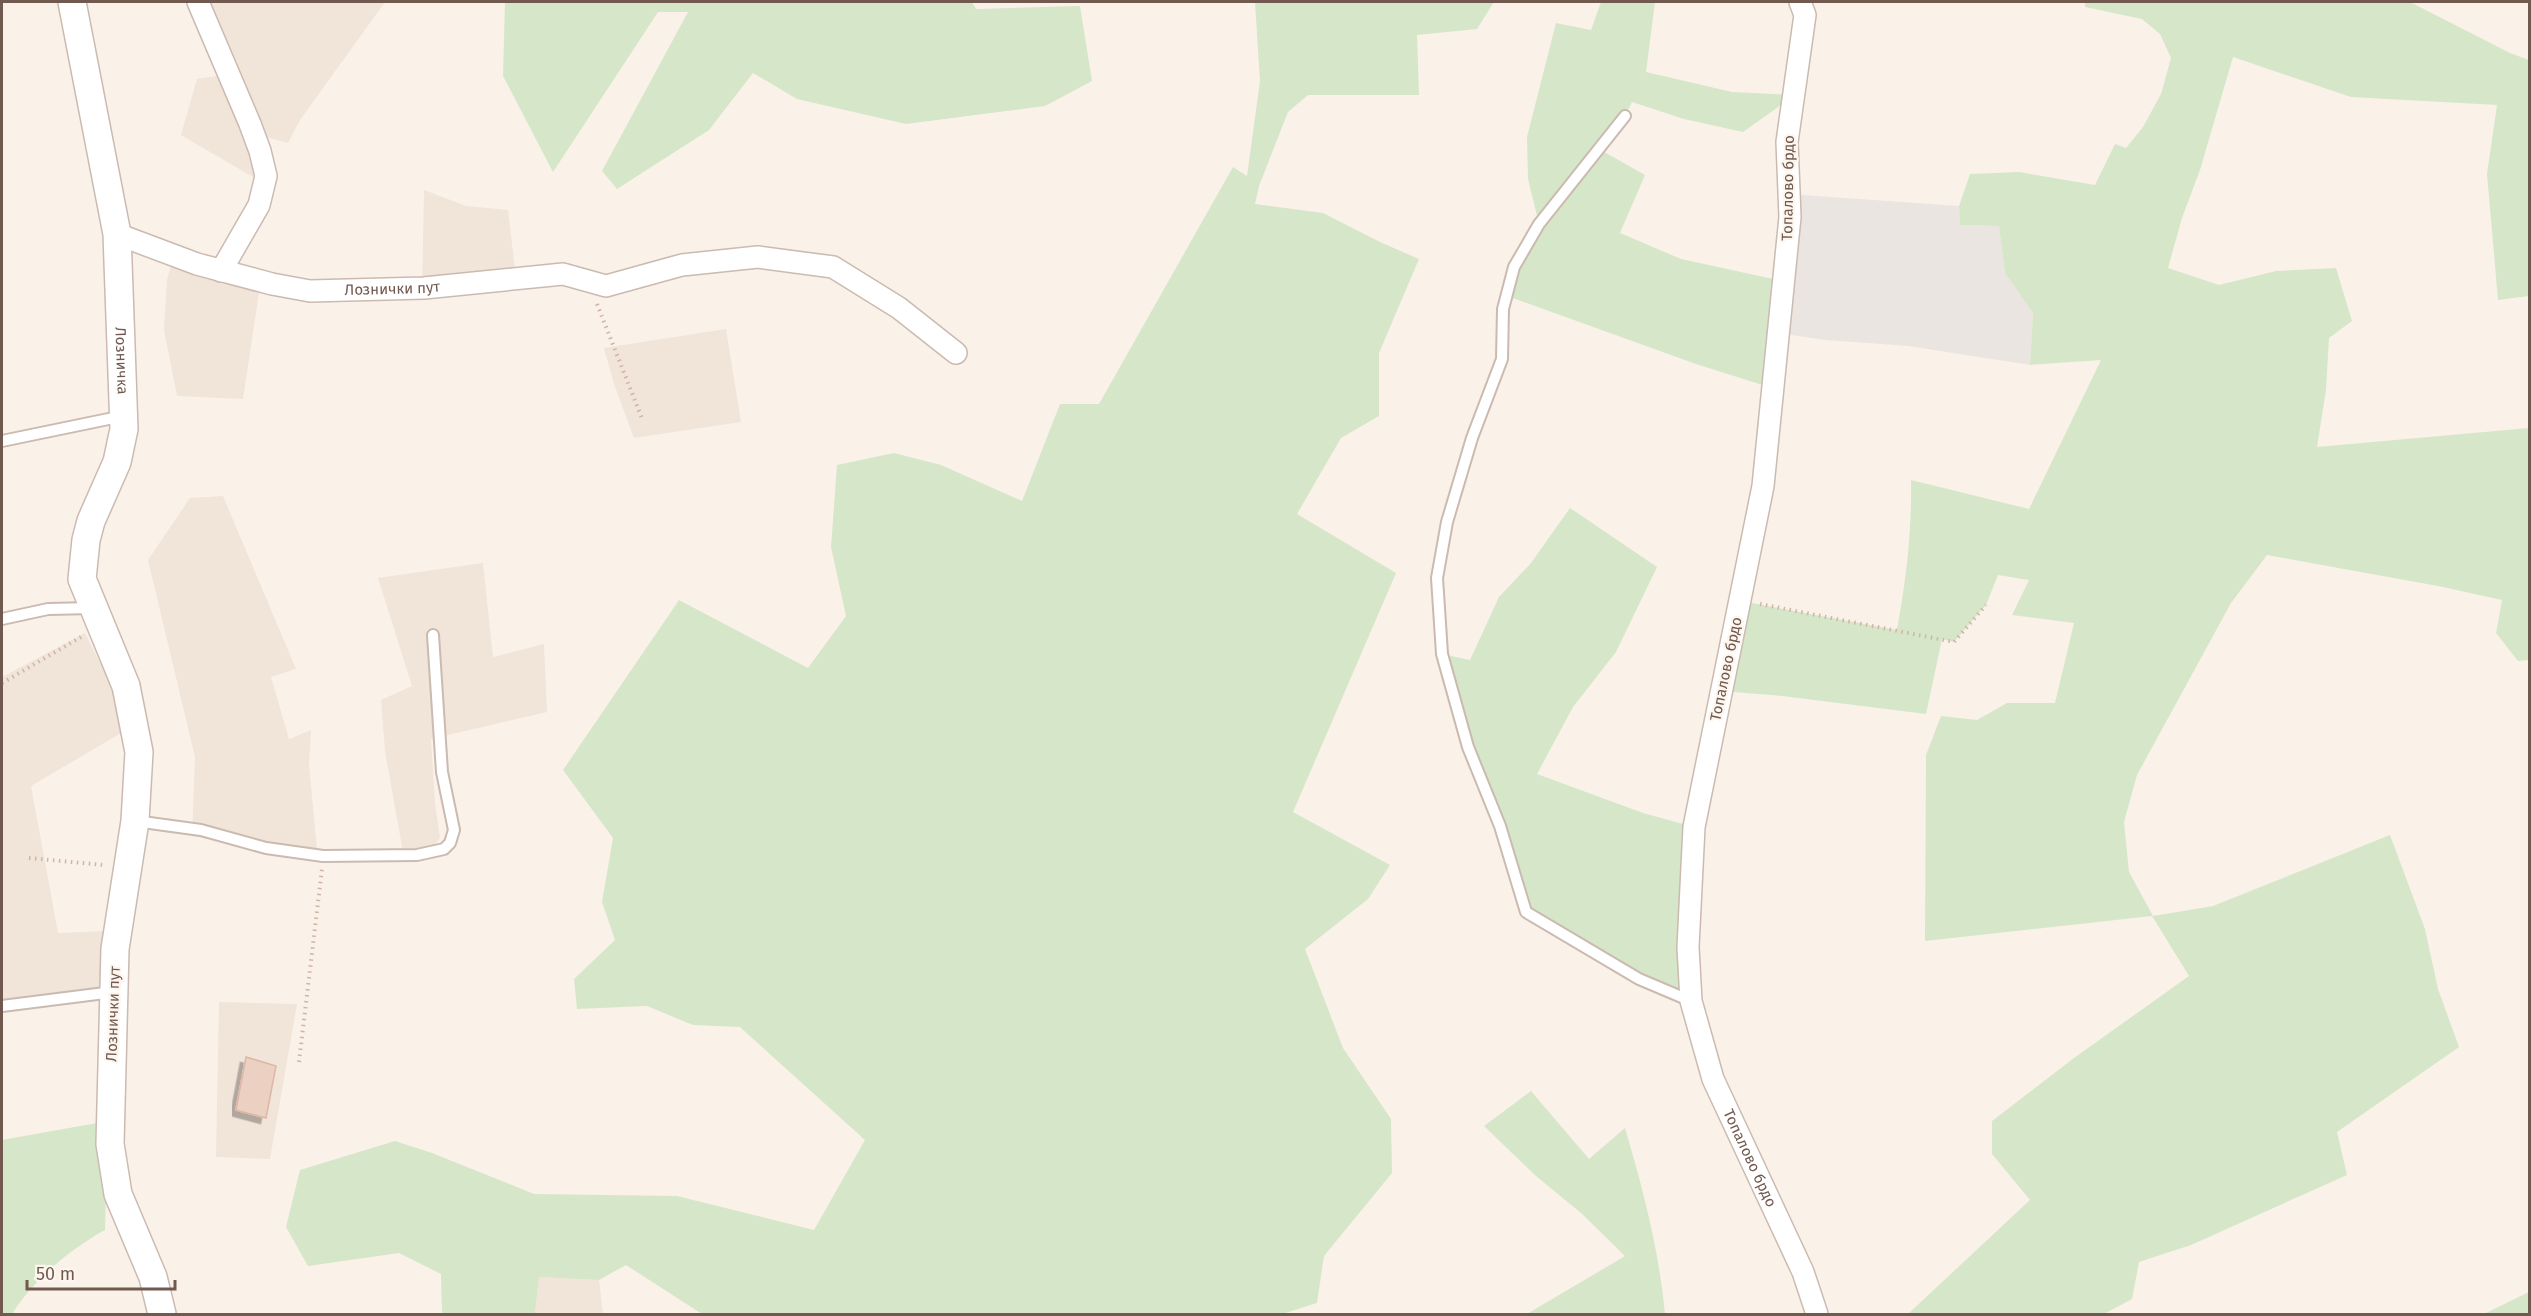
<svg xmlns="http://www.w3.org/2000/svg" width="2531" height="1316" font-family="'Fira Sans',sans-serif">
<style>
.residential{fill:#f1e4d8}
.industrial{fill:#ebe5e1}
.green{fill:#d6e6c8}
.building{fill:#ecd1c3;stroke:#ddb7a6;stroke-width:1.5;filter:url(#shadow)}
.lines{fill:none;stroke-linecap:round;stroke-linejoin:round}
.service-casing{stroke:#cbbab0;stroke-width:14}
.minor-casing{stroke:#cbbab0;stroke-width:24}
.tertiary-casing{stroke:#cbbab0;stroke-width:30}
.path{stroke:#d1b4a6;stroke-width:4;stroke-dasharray:1.5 4.5;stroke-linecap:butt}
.service{stroke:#fff;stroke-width:10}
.minor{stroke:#fff;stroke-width:21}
.tertiary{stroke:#fff;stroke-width:27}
.labels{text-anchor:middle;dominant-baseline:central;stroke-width:4.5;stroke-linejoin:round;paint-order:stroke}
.street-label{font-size:15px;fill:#71594f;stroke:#fdf6ef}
</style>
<defs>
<filter id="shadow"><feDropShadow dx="-5.5" dy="5.5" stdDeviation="0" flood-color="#0004"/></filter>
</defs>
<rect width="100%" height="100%" fill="#faf2e9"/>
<g class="residential">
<polygon points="197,2 385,2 300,120 288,143 255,134"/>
<polygon points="216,76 239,114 258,168 253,177 181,135 197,79"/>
<polygon points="424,190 466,206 508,210 517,286 422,294"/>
<polygon points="172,262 260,286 243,399 177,396 164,330 167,280"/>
<polygon points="726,329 741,422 634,438 614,384 604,348"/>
<polygon points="223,496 296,669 271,677 289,739 311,730 309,765 318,861 192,836 195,757 148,560 190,498"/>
<polygon points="483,563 493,657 544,644 547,712 431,739 435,803 440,838 429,851 404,858 385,751 381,700 412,686 378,578"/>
<polygon points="85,633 124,712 123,732 31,786 58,933 104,931 99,996 2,1010 2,677"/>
<polygon points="219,1002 297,1004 270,1159 216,1157"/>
<polygon points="539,1277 599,1280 603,1314 535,1314"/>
</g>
<polygon class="industrial" points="1789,194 1959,206 1960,225 1999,226 2005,273 2033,313 2030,365 1908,346 1825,340 1778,333"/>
<g class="green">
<polygon points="505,2 972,2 976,9 1080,6 1092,81 1045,106 906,124 797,99 753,73 709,130 617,189 602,171 688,12 658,12 553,172 503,76"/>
<polygon points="1255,2 1494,2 1477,29 1417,35 1419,95 1308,95 1288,112 1259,186 1255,204 1323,213 1380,242 1419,259 1379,353 1379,416 1341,438 1297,514 1396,573 1293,812 1390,865 1368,899 1305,949 1343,1048 1391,1119 1392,1173 1324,1256 1317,1303 1282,1314 702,1314 626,1265 599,1280 539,1277 535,1314 442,1314 441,1274 399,1253 308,1266 286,1227 300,1170 395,1141 432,1153 534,1194 677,1196 814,1230 865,1140 740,1027 693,1025 647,1006 577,1009 574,979 615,940 602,902 613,838 563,770 679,600 808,668 846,616 831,547 837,465 894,453 941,465 1022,501 1060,404 1099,404 1233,167 1247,176 1260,81"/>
<polygon points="1601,2 1655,2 1646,72 1732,92 1795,95 1743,132 1684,119 1632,102 1625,116 1599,149 1645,175 1620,233 1681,259 1778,280 1772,388 1696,364 1507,296 1539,224 1528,179 1527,137 1556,23 1591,30"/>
<path d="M2085,2H2410L2510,53L2529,60V296L2498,300L2487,174L2497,105L2351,97L2233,57L2200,170L2182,218L2168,268L2219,285L2276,271L2336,268L2352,321L2329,338L2326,390L2317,447L2529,428V660L2518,661L2496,633L2502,600L2438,586L2267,555L2231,603L2137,775L2124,822L2129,872L2153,916L2213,906L2390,835L2425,929L2438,989L2459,1047L2337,1132L2347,1175L2191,1245L2139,1262L2132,1299L2104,1314H1908L2030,1200L1992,1154V1121L2074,1058L2189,976L2152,916L1925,941L1926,755L1941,716L1977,720L2007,703H2055L2074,623L2012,615L2029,580L1998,575L1986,605L1954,642L1942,639L1926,714L1782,696L1721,691L1741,601L1897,630C1906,580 1912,531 1911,480L2029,509L2101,360L2030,365L2033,313L2005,273L1999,226L1960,225L1959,206L1970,174L2019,172L2095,185L2115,144L2126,148L2143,127L2161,94L2171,58L2160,34L2142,19L2085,7Z"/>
<polygon points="1570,508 1657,567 1616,652 1573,707 1537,774 1643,813 1694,827 1691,1001 1639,979 1526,912 1468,747 1442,654 1470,660 1499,597 1531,563"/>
<path d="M1531,1091L1589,1159L1625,1128C1643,1189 1659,1250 1665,1314H1527L1625,1256L1581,1213L1536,1176L1484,1126Z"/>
<path d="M108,1121L105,1230C69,1250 34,1279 12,1314H2V1140Z"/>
<polygon points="2529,1292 2529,1314 2484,1314"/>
</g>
<polygon class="building" points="246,1057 276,1066 266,1118 236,1110"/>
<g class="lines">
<defs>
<g id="service">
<polyline points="1625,116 1539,224 1514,267 1503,309 1502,359 1472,438 1447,522 1437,578 1442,654 1468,747 1500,826 1526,912 1639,979 1691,1001"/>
<polyline points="2,441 123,416"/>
<polyline points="2,619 48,609 93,608"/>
<polyline points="135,821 201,830 266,848 323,856 417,855 444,849 450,843 454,830 442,772 433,635"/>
<polyline points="2,1006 113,992"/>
</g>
<g id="minor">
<polyline points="198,2 250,124 260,151 266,176 259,205 221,271"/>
<path id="s1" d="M1800,2L1805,15L1787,142L1790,217L1763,486L1694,827L1688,947L1691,1001L1713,1079L1803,1272L1817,1314"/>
<path id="s2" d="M117,234L197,264L272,284L310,291L424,288L563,274L606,286L682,265L758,257L833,267L899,308L956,353"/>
</g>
<g id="tertiary">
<path id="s3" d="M72,2L117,234L124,429L117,462L91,521L86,540L82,579L126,686L139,752L135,821L115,949L110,1144L118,1194L153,1277L162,1314"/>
</g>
</defs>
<use href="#service" class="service-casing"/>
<use href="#minor" class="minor-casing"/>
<use href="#tertiary" class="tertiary-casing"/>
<g class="path">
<polyline points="597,304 643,421"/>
<polyline points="1760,604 1954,642 1986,605"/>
<polyline points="2,683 81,637"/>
<polyline points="29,858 104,865"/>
<polyline points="299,1062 322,869"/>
</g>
<use href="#service" class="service"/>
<use href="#minor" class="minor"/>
<use href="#tertiary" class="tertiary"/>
</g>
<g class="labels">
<g class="street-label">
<text transform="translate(1788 188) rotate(-89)">Топалово брдо</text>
<text stroke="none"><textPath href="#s2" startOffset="284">Лознички пут</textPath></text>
<text stroke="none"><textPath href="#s3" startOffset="363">Лозничка</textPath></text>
<text transform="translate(1726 669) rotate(-78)">Топалово брдо</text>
<text transform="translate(113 1014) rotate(-88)">Лознички пут</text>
<text stroke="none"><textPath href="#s1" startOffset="1178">Топалово брдо</textPath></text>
</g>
</g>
<rect width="2531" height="1316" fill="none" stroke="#71594f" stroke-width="6"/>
<path d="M27 1280v9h148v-9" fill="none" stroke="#71594f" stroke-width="3"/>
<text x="36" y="1280" font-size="18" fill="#71594f" stroke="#fdf6ef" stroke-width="4.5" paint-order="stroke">50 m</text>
</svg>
